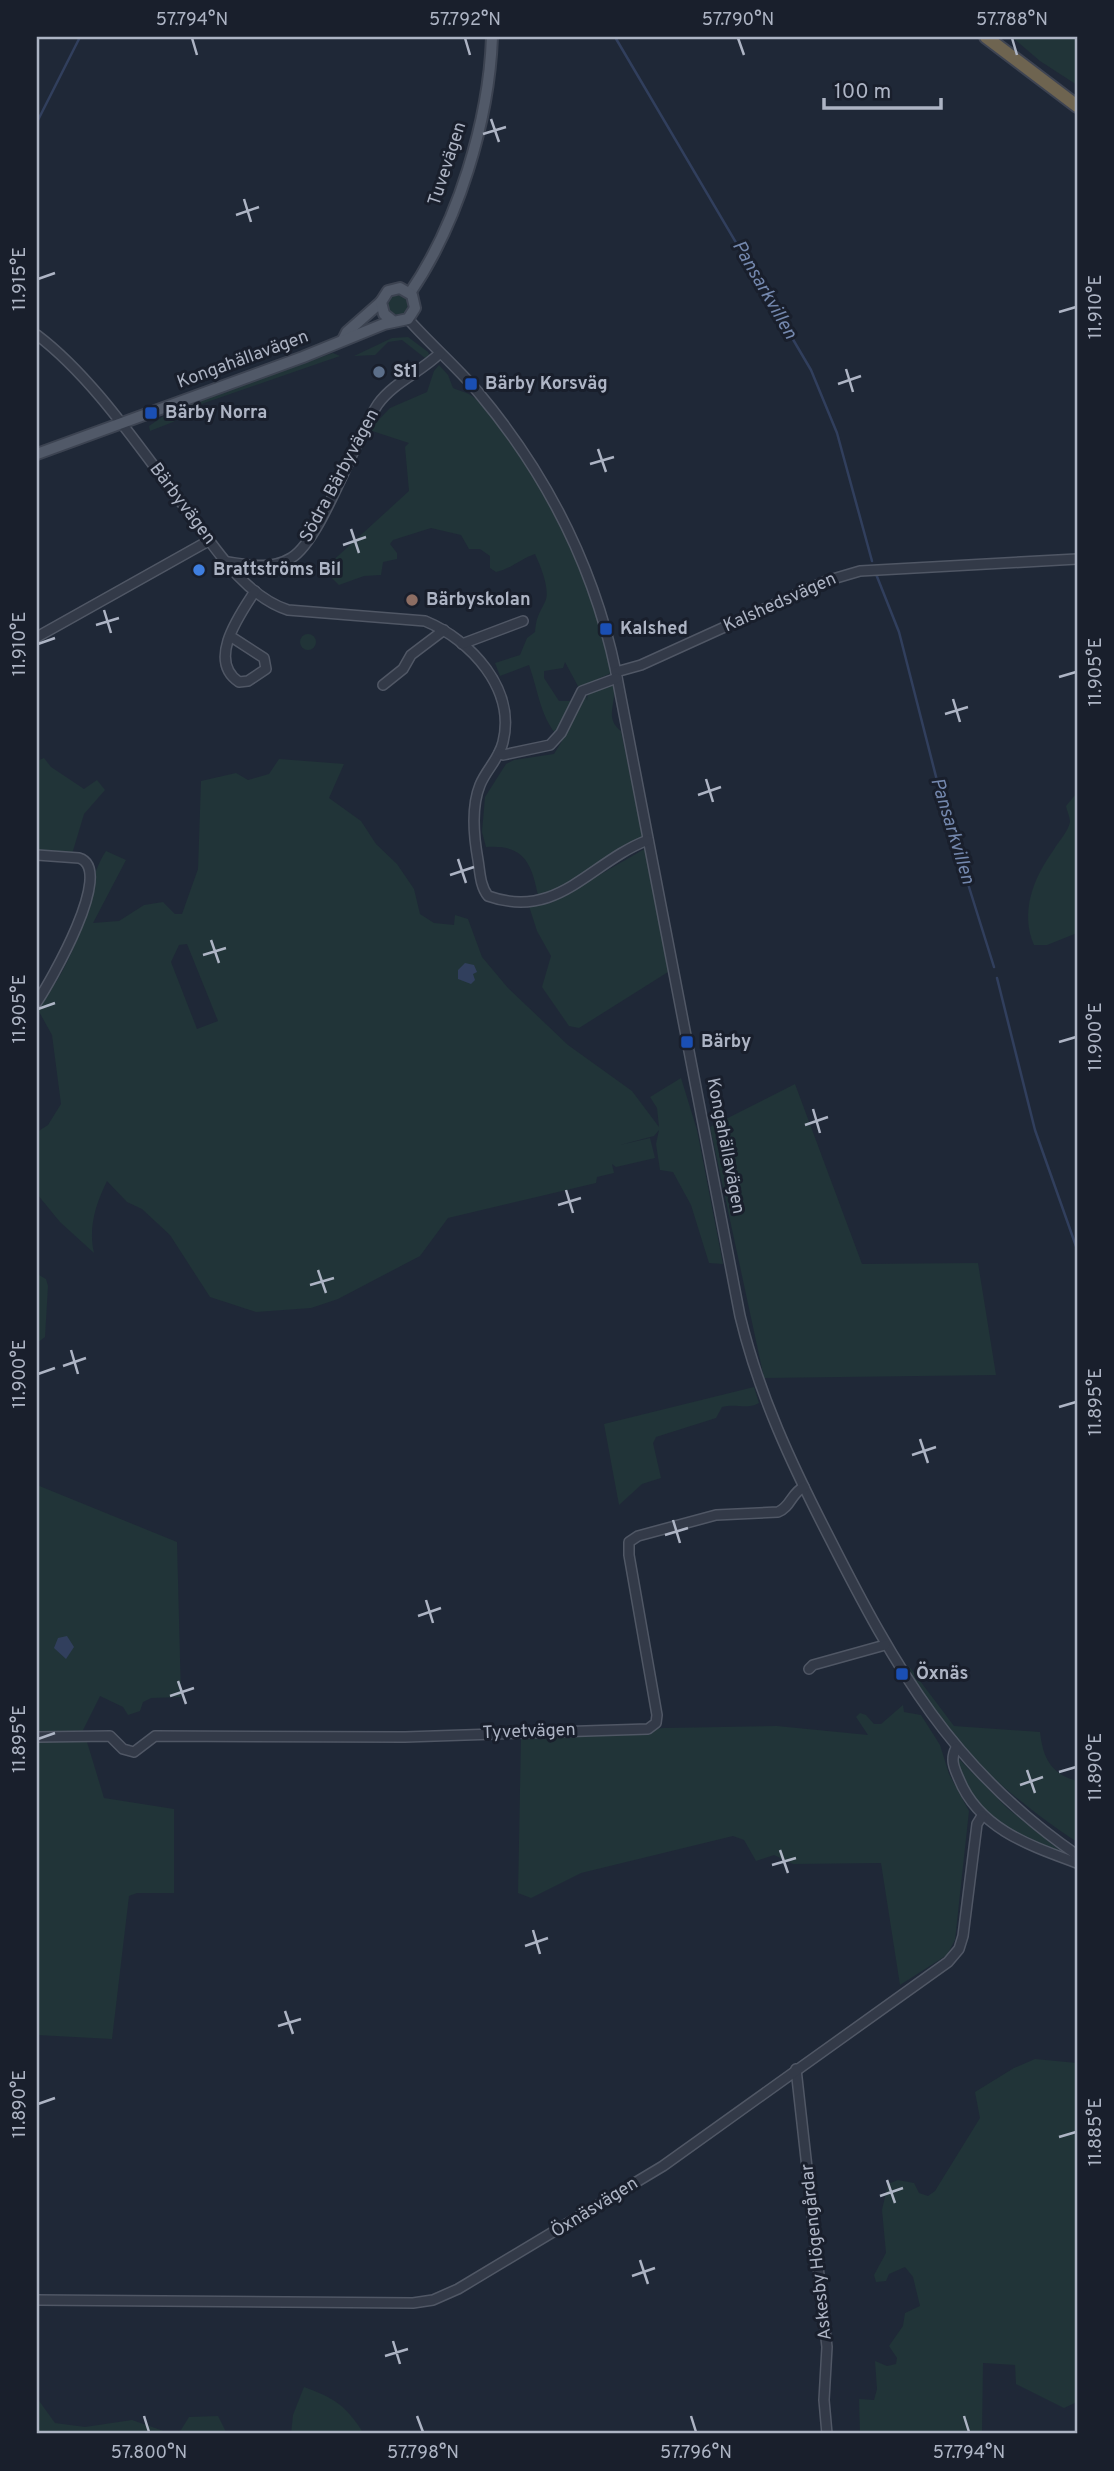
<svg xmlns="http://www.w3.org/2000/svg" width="1114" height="2471" font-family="Overpass,sans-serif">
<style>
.green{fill:#213438;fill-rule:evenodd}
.water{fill:#313f5d}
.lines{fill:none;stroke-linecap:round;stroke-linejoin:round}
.stream{stroke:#313f5d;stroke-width:2.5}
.minor-casing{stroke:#505765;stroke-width:12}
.major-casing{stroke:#3c4351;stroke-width:14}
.highway-casing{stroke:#3e4452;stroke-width:16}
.minor{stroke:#333a48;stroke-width:9}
.major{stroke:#515968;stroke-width:10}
.highway{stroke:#6e6450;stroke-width:12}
.ticks{fill:none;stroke:#adb4c4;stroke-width:2.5}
.service-dot{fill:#5c6f8a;stroke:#191f2c;stroke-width:2.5}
.transit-dot{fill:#1a4fb4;stroke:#191f2c;stroke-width:2.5}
.shop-dot{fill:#3f7fe0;stroke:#191f2c;stroke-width:2.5}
.education-dot{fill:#8d6e63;stroke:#191f2c;stroke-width:2.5}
.labels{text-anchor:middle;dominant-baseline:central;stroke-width:6;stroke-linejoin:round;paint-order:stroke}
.street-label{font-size:18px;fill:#adb4c4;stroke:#191f2c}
.poi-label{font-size:18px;font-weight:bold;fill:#adb4c4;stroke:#191f2c;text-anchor:start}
.water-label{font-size:19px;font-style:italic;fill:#7488ae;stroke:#191f2c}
.neatline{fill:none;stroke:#adb4c4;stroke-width:2.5}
.ticks-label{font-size:18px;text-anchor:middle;fill:#adb4c4}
</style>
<rect width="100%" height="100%" fill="#1f2837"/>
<g class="green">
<polygon points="1012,37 1077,37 1077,85 1040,61"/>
<circle cx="398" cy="305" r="10"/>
<polygon points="408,337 428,352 430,357 425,358 402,340 388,342 375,355 354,356 392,338"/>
<polygon points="333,353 340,356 204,403 173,422 150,431 149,426 174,409"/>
<path d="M439,365L448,375L453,388C459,391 467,392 472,396C485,405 494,420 504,432C558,502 594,586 611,673L579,688L565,662L563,668L544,671V678L559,701H572L586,694L587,701L588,692L613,684C618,703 603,717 621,731L643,838L552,896L539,900C532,865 526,844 486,847L482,832L485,797L506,764L514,760L554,754L562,741C540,719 539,693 529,665L500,676L495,663L520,655L527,638L535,632C536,618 539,614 545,602C551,590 540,565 535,554C520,559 511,569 496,572L490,568V556L480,549H469L461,535L431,528L393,540L390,544L397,553V559L383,562L381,575L364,576L339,585L329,575L327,566L409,491L405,447L409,443L369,430L390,408L427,392L434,371Z"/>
<circle cx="308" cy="642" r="8"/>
<polygon points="44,758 51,767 84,789 97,780 105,790 84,814 72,854 37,851 37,761"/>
<path d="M279,759L344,764L329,798L361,821L376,844L397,864L414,889L420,914L434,923L454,925L455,915L468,919L482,957L508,988L568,1045L632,1091L659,1127L657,1108L650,1097L681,1078L697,1130L723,1264L709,1263L691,1205L673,1172L660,1170L656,1144L659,1130L654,1136L620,1145L650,1138L655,1158L616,1167L612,1164L614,1173L597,1177L596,1183L448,1218L420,1256L338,1299L311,1308L256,1312L210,1297L170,1235L142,1209L127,1202L107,1181C96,1203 88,1228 94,1253L60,1222L37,1194V1132L48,1125L61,1104L52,1035L37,1008C56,987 73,954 81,927C89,900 91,874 106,851L126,860L93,923L119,921L144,905L163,902L175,914H182L198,869L201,781L236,773L248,780L269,774ZM187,944L218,1021L197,1029L171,962L179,945Z"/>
<path d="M1076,794L1077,933L1047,945H1034C1020,912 1033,879 1053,851C1058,842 1068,832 1070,822C1070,817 1067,811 1066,806Z"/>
<polygon points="646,848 668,972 579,1028 569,1026 542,987 551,956 537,931 529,906 551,903"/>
<polygon points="795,1084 862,1264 978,1263 996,1375 764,1378 710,1127"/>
<polygon points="39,1275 46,1279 48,1286 45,1337 37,1343"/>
<path d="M754,1387L759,1403C746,1410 736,1403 722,1407L716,1418L656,1437L653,1443L661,1478L642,1484L619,1505L604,1424Z"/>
<polygon points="37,1485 177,1542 181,1697 151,1698 143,1702 140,1711 128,1715 123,1707 100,1696 81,1734 37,1734"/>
<path d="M908,1665L954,1726L1040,1732C1043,1758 1051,1774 1077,1781V1842C1017,1803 933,1734 908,1665Z"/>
<polygon points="903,1705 904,1712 921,1715 940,1745 949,1774 969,1811 955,1940 947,1955 900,1985 881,1863 793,1864 774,1855 756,1861 744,1840 733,1836 581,1873 531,1898 518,1893 521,1737 664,1728 777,1726 868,1735 856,1717 860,1713 866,1715 874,1724 881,1724"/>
<polygon points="37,1742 87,1742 104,1798 174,1809 174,1893 137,1893 129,1896 112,2039 37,2035"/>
<path d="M958,1758L1007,1808L1069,1858C1035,1844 988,1827 968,1793C963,1784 960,1773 956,1763Z"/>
<polygon points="1035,2059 1077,2063 1077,2402 1064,2408 1016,2384 1015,2365 983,2363 982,2433 987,2434 860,2434 859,2399 874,2400 877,2389 875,2361 887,2366 896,2364 897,2358 889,2346 903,2326 905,2313 920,2306 913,2277 905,2267 889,2274 886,2281 876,2282 874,2275 886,2253 882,2210 888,2184 898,2180 914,2183 919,2193 928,2196 935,2191 980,2118 975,2092 1014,2068"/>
<path d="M304,2387C334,2398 345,2405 362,2431L356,2434H291L293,2415Z"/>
<polygon points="37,2398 55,2423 85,2427 132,2420 172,2434 181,2430 189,2417 218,2416 227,2434 37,2434"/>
</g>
<g class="water">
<polygon points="465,963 474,965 477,972 473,974 475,980 471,984 458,979 458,970"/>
<polygon points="67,1636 74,1647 66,1659 54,1648 58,1638"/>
</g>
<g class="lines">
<g class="stream">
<polyline points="615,37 811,370 837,433 872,561"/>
<polyline points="37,122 80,37"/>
<polyline points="876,574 899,632 943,804 994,967"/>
<polyline points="997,978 1035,1130 1077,1249"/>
</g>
<defs>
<g id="minor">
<path d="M408,319C430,344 456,366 478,392C547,474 594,567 616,672L740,1316C759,1395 792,1465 829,1537C896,1669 952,1769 1077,1855"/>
<path d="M37,335C95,379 142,452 187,510C213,545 244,596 288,610L425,621C471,640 516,689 503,742C499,759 486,770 480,785C471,807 474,838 478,860C480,872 480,886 488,896C558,921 590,862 648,840"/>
<path d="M228,562C250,565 271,570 291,558C321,541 355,438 378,404C394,382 421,372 440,353"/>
<path d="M230,636L264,658L266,669L248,681L239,682C206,660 241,613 255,591"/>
<polyline points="37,637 210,540"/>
<polyline points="462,644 523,621"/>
<polyline points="616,672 641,665 826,581 860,571 1077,559"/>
<polyline points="383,685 403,669 411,655 444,630"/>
<polyline points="499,753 503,755 550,745 561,733 582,691 617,678"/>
<path d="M37,855L79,858C116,869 50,982 37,1002"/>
<polyline points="809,1669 813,1665 885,1645"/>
<path d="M37,1737L110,1736L123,1749L134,1752L155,1736L405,1737L648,1729L656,1723L657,1715L629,1555V1542L638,1536L716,1515L778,1512C791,1507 791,1493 804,1487"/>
<path d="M956,1748C950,1759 954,1768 959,1779C979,1829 1031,1846 1077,1863"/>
<polyline points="796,2069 827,2347 824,2400 827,2434"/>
<polyline points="37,2300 413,2303 433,2300 458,2289 663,2166 948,1962 959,1949 963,1936 977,1824 982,1816"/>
</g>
<g id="major">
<path d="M410,293C458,223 489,121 492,37"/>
<polyline points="343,340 347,332 381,302"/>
<polyline points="37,454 303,357 384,324 408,319 415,308 412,295 400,288 388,291 381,302 384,314 394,322"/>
</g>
<polyline id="highway" points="986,37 1077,106"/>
</defs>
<use href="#minor" class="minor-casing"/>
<use href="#major" class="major-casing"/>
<use href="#highway" class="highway-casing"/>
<use href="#minor" class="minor"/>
<use href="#major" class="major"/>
<use href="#highway" class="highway"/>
</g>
<path class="ticks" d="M192,38L197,55M465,38L470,55M738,38L744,55M1012,38L1017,55M491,119L499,142M483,134L506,127M244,199L251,222M236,215L259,207M38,279L55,273M1059,312L1076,307M846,369L853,392M838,384L861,376M598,449L606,472M590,464L614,457M351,529L359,553M343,545L366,537M104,610L111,633M96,625L119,618M38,644L55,638M1059,677L1076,672M953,699L960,722M945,714L968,707M706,779L713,802M698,795L721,787M458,859L466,883M450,875L474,867M211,940L219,963M203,955L226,948M38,1009L55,1003M1059,1042L1076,1037M813,1109L820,1133M805,1125L828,1117M566,1190L573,1213M558,1205L581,1198M318,1270L326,1293M310,1285L334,1278M71,1350L78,1374M63,1366L86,1358M38,1374L55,1368M1059,1407L1076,1402M920,1439L928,1463M912,1455L936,1447M673,1520L680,1543M665,1535L688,1528M426,1600L433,1623M418,1616L441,1608M178,1681L186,1704M170,1696L194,1688M38,1739L55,1733M1027,1770L1035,1793M1059,1772L1076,1767M1020,1785L1043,1777M780,1850L788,1873M772,1865L796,1858M533,1930L540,1954M525,1946L548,1938M285,2011L293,2034M278,2026L301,2019M38,2104L55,2098M1059,2137L1076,2132M887,2180L895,2203M880,2196L903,2188M640,2260L648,2284M632,2276L655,2268M393,2341L400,2364M385,2356L408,2349M144,2416L149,2432M417,2416L423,2432M691,2416L696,2432M964,2416L969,2432"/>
<circle class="service-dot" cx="379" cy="372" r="7"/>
<g class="transit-dot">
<rect x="464" y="377" width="14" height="14" rx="3.5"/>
<rect x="144" y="406" width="14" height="14" rx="3.5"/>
<rect x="599" y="622" width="14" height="14" rx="3.5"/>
<rect x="680" y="1035" width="14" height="14" rx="3.5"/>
<rect x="895" y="1667" width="14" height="14" rx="3.5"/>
</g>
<circle class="shop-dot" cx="199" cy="570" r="7"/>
<circle class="education-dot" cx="412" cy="600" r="7"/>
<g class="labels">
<g class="street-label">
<text transform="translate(448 164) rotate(-72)">Tuvevägen</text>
<text transform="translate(243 360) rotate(-20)">Kongahällavägen</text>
<text transform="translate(340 476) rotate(-62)">Södra Bärbyvägen</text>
<text transform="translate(182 504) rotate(53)">Bärbyvägen</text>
<text transform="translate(780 603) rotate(-24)">Kalshedsvägen</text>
<text transform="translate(725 1146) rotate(79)">Kongahällavägen</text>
<text transform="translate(529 1732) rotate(-2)">Tyvetvägen</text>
<text transform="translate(595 2208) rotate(-32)">Öxnäsvägen</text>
<text transform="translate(817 2252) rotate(-96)">Askesby Högengårdar</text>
</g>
<g class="poi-label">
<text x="393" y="372">St1</text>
<text x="485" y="384">Bärby Korsväg</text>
<text x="165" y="413">Bärby Norra</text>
<text x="213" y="570">Brattströms Bil</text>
<text x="426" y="600">Bärbyskolan</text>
<text x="620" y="629">Kalshed</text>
<text x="701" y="1042">Bärby</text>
<text x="916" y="1674">Öxnäs</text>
</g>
<g class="water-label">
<text transform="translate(764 290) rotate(60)">Pansarkvillen</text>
<text transform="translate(952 831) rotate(73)">Pansarkvillen</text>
</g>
</g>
<rect width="1114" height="2471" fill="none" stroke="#191f2c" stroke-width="77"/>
<path d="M824 98v10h117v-10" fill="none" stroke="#adb4c4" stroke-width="3.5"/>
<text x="834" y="98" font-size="21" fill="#adb4c4" stroke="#191f2c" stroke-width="5" paint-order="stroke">100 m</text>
<rect x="38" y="38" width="1038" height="2394" class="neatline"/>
<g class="ticks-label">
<text x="192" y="25">57.794°N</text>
<text x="465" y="25">57.792°N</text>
<text x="738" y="25">57.790°N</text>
<text x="1012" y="25">57.788°N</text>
<text transform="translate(19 279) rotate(-90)" y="6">11.915°E</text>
<text transform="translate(1095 307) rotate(-90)" y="6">11.910°E</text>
<text transform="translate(19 644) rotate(-90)" y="6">11.910°E</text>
<text transform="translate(1095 672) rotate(-90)" y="6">11.905°E</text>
<text transform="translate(19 1009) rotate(-90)" y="6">11.905°E</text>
<text transform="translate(1095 1037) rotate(-90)" y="6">11.900°E</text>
<text transform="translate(19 1374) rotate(-90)" y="6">11.900°E</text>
<text transform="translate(1095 1402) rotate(-90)" y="6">11.895°E</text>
<text transform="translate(19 1739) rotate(-90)" y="6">11.895°E</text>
<text transform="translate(1095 1767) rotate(-90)" y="6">11.890°E</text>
<text transform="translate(19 2104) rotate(-90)" y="6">11.890°E</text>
<text transform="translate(1095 2132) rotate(-90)" y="6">11.885°E</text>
<text x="149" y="2458">57.800°N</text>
<text x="423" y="2458">57.798°N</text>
<text x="696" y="2458">57.796°N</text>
<text x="969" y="2458">57.794°N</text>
</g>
</svg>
